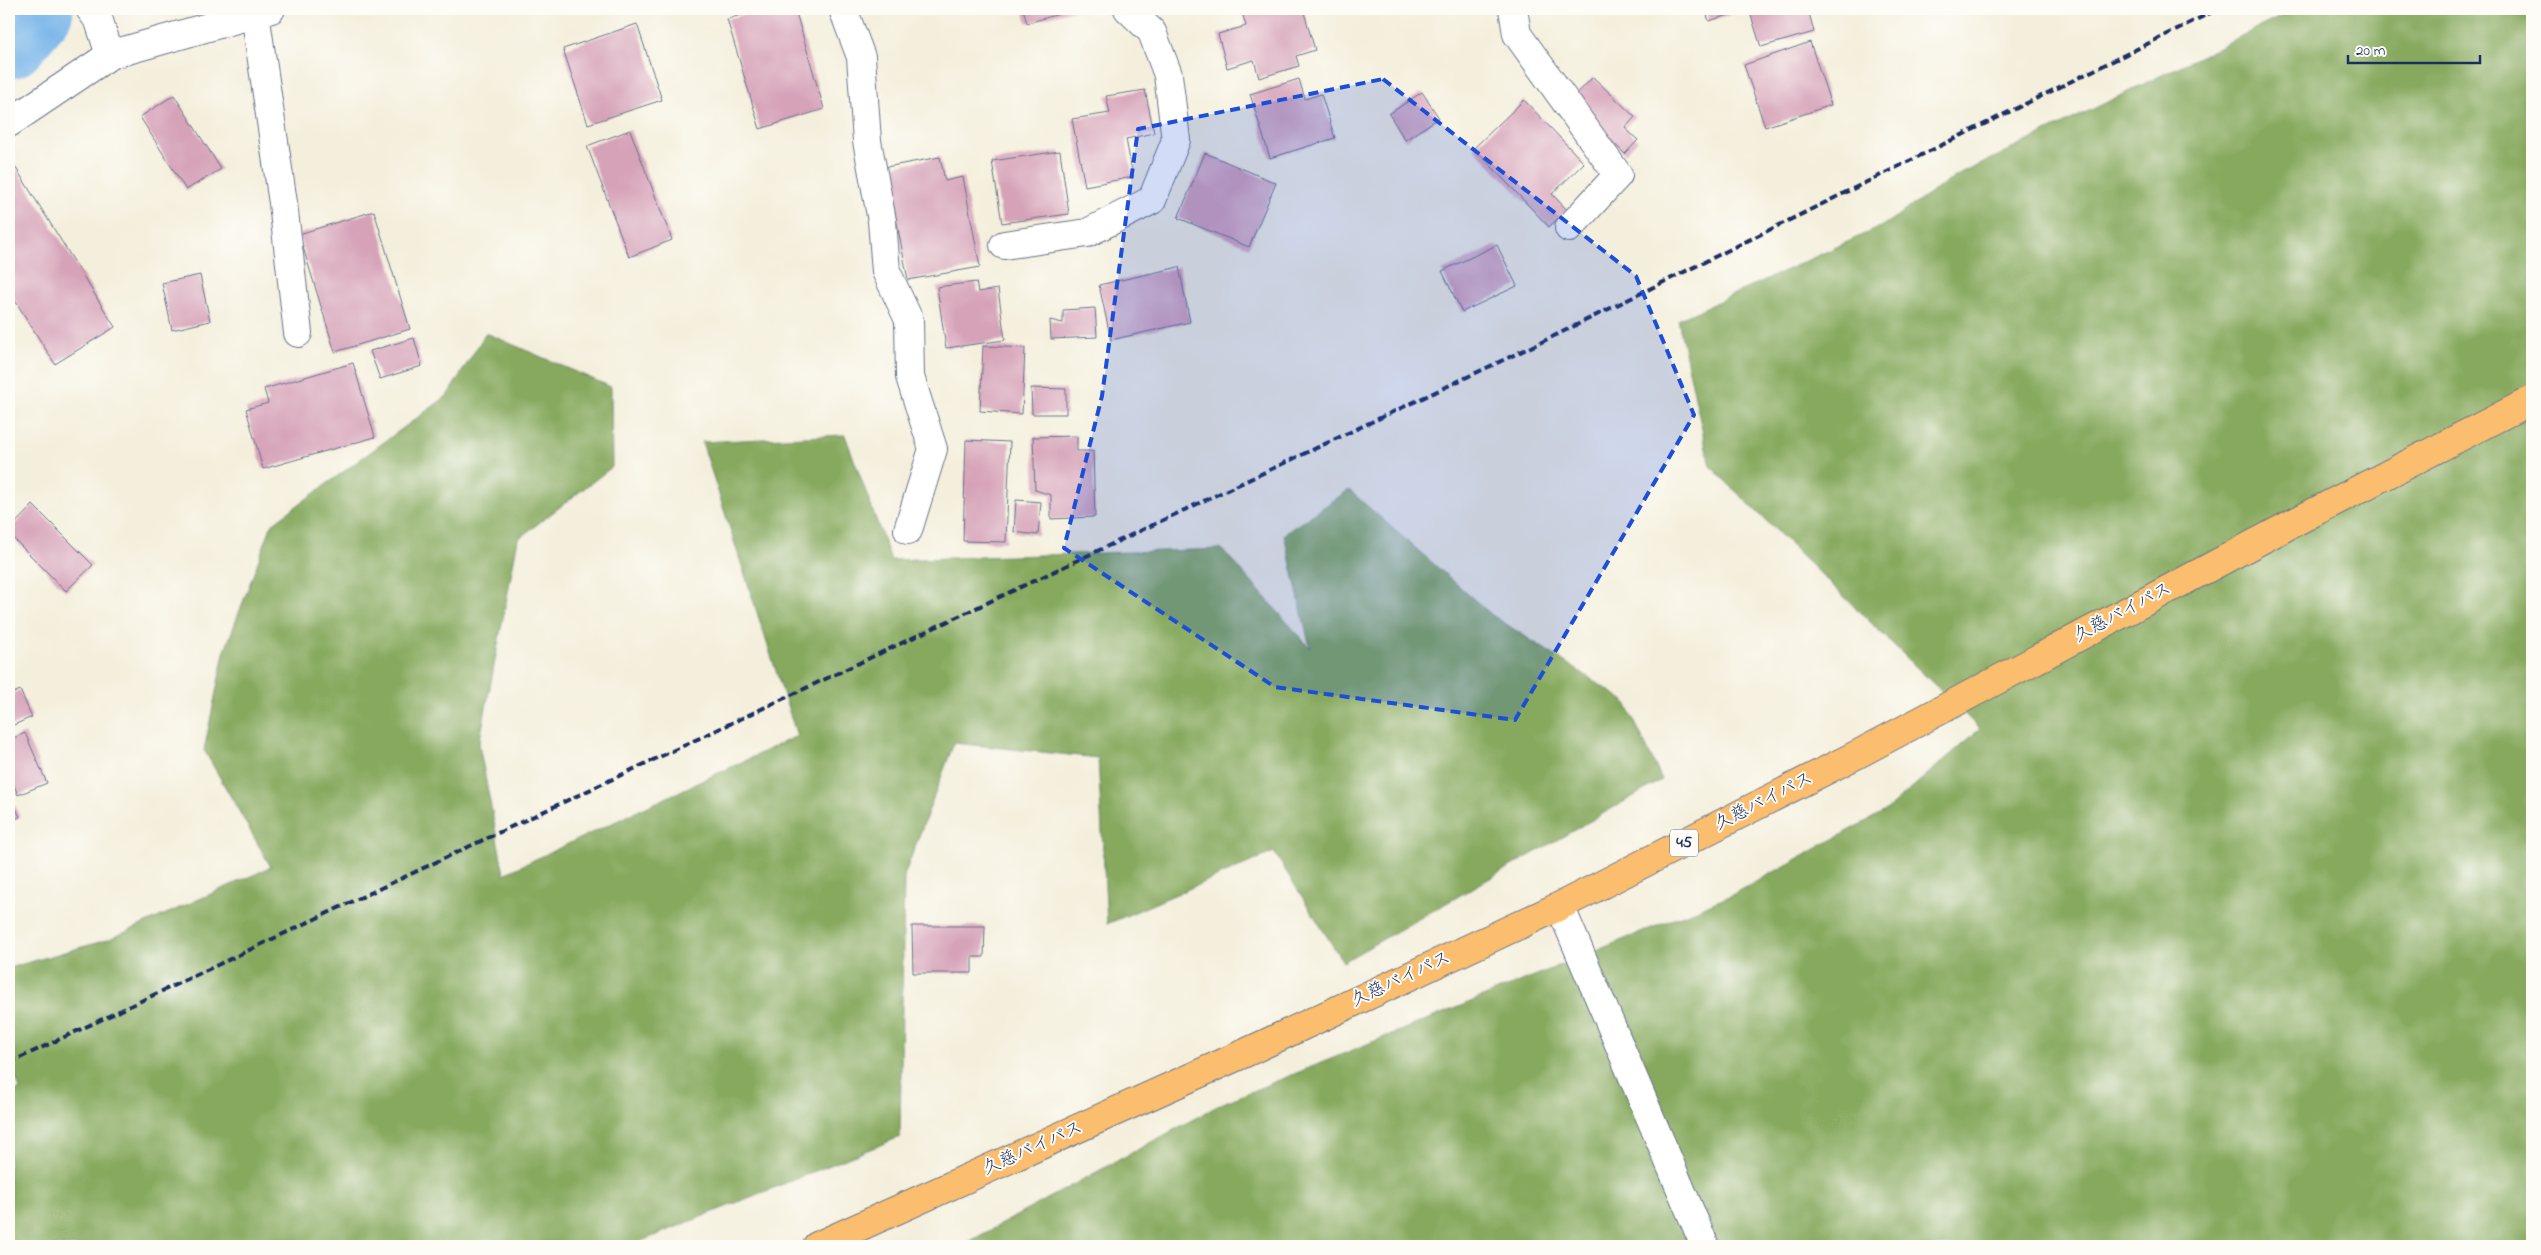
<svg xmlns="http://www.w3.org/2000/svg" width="2541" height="1255" font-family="'Indie Flower','Klee One',sans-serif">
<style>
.forest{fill:#86a95d;stroke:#506c5e}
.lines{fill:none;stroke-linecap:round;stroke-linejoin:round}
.river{stroke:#76b4e9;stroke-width:79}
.building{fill:#d6a2b8}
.minor-casing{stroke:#67728a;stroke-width:30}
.highway-casing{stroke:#67728a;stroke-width:30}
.minor{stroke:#fff;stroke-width:28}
.highway{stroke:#fbbe6e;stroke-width:28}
.rail{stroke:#1b2f5e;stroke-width:4;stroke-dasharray:8 4;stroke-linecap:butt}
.marked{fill:#1d4ed8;fill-opacity:0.2;stroke:#1d4ed8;stroke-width:4;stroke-dasharray:10 6;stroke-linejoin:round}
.labels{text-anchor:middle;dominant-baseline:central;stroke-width:4;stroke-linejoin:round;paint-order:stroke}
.shield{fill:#fdfcf7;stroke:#5f6c8c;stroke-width:1}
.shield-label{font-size:16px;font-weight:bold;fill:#1b2f5e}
.street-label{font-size:18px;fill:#1b2f5e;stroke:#fdfcf7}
</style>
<rect width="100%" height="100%" fill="#fdfcf7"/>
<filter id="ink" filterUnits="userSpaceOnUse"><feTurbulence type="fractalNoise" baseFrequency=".02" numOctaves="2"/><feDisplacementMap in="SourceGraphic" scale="10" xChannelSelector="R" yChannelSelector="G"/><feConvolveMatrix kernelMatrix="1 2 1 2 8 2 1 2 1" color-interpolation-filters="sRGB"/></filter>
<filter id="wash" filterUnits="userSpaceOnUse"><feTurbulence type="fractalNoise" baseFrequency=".0096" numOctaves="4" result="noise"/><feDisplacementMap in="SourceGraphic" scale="20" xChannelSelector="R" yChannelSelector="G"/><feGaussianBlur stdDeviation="1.12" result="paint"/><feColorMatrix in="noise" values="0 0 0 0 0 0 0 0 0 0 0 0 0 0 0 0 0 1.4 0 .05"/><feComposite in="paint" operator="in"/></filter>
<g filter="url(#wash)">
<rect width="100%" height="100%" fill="#f4efdc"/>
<g class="forest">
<polygon points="2296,9 2532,9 2532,1246 961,1246 1223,1103 1730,896 1885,811 1980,729 1710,466 1678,320 1882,226 1955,177"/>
<polygon points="486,333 611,387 612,467 518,539 479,745 504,874 797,736 702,442 845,435 891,560 1222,549 1310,648 1284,534 1349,490 1492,615 1625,701 1662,780 1343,962 1274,852 1107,924 1098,758 954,743 904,876 900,1137 629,1246 9,1246 9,1095 20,1089 9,1062 9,968 110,939 271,867 204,750 224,653 272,524 447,396"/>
</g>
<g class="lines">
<polyline class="river" points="9,39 34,9"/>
</g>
<g id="blocks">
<g class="building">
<polygon points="762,9 795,9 824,109 760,129 727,19"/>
<polygon points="1023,9 1077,9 1027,23"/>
<polygon points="1241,9 1303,9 1315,50 1296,56 1299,66 1259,78 1254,60 1227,68 1218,34 1246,26"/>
<polygon points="1705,9 1748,9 1709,21"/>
<polygon points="1749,9 1808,9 1814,32 1761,47"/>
<polygon points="637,24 662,100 588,124 563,49"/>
<polygon points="1810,42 1831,105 1765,127 1744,65"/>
<polygon points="1593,77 1635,117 1625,128 1638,140 1625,154 1570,101"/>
<polygon points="1299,79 1305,99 1321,94 1335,138 1270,158 1250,94"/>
<polygon points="1145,90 1154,133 1126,139 1133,177 1085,186 1072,119 1110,113 1106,96"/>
<polygon points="1422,92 1439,118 1405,140 1389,114"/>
<polygon points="174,95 221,169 186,190 140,117"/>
<polygon points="1524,100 1584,163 1552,194 1567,210 1549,227 1474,148"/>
<polygon points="630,130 672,240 629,257 587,146"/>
<polygon points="1060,151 1069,214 1002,223 992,161"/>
<polygon points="1205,153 1276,183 1249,247 1178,218"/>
<polygon points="940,157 945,181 963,177 980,267 908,280 886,167"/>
<polygon points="14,165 115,327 55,364 9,291 9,168"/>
<polygon points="374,211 410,329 335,352 299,234"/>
<polygon points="1497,245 1517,286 1462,312 1442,271"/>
<polygon points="1179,267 1190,322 1111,340 1099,285"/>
<polygon points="200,275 210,321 172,330 162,283"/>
<polygon points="976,282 978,292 998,289 1005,340 946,348 937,287"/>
<polygon points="1095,308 1097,337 1051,339 1050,320 1063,323 1063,310"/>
<polygon points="414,338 422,366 380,379 370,351"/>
<polygon points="983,346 1025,348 1022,414 980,411"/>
<polygon points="353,363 375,437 263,469 246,409 268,403 264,389"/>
<polygon points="1031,388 1066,389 1066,414 1032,414"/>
<polygon points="1077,436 1077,451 1093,451 1095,517 1051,519 1051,495 1035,490 1033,437"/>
<polygon points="966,440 1010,442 1006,542 963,541"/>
<polygon points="1016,500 1041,502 1038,535 1014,532"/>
<polygon points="33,505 93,565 66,591 9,534 9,530"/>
<polygon points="20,690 32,717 9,727 9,695"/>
<polygon points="25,733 47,783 18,795 9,773 9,740"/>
<polygon points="9,794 20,817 9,822"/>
<polygon points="912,926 985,926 984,957 972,957 972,973 913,973"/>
</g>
</g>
</g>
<g filter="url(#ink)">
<use href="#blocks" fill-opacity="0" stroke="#67728a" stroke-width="1"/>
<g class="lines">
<defs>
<g id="minor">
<polyline points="90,9 99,21 110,55"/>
<polyline points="843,9 861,57 867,141 882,221 886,271 909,320 910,377 933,449 908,530"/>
<polyline points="1513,9 1517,34 1618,175 1569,228"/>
<polyline points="255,13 283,203 298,333"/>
<polyline points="9,123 110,55 271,9"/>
<polyline points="1004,245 1087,233 1152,200 1176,140 1168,75 1152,32 1128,9"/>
<polyline points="1560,906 1705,1246"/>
</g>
<polyline id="highway" points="817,1246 1245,1053 1560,906 1860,753 2293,523 2532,400"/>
</defs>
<use href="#minor" class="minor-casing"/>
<use href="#highway" class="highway-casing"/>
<use href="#minor" class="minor"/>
<use href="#highway" class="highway"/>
<polyline class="rail" points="9,1063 1550,338 2218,9"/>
</g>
</g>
<path class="marked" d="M1383,79L1636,276L1694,415L1515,720L1275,687L1064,548L1102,396L1138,129Z"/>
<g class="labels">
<rect class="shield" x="1670" y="829.5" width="28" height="27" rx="4"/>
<g class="shield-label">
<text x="1684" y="843">45</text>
</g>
<g class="street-label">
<text transform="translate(2123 613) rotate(-28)">久慈バイパス</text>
<text transform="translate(1764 802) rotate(-27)">久慈バイパス</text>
<text transform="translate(1401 980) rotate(-25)">久慈バイパス</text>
<text transform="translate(1033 1149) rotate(-24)">久慈バイパス</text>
</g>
</g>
<rect width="2541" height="1255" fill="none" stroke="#fdfcf7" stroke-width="30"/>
<path d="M2348 55v8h132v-8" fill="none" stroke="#1b2f5e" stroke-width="2.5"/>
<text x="2356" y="55" font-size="15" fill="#1b2f5e" stroke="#fdfcf7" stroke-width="4" paint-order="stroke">20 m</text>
</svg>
